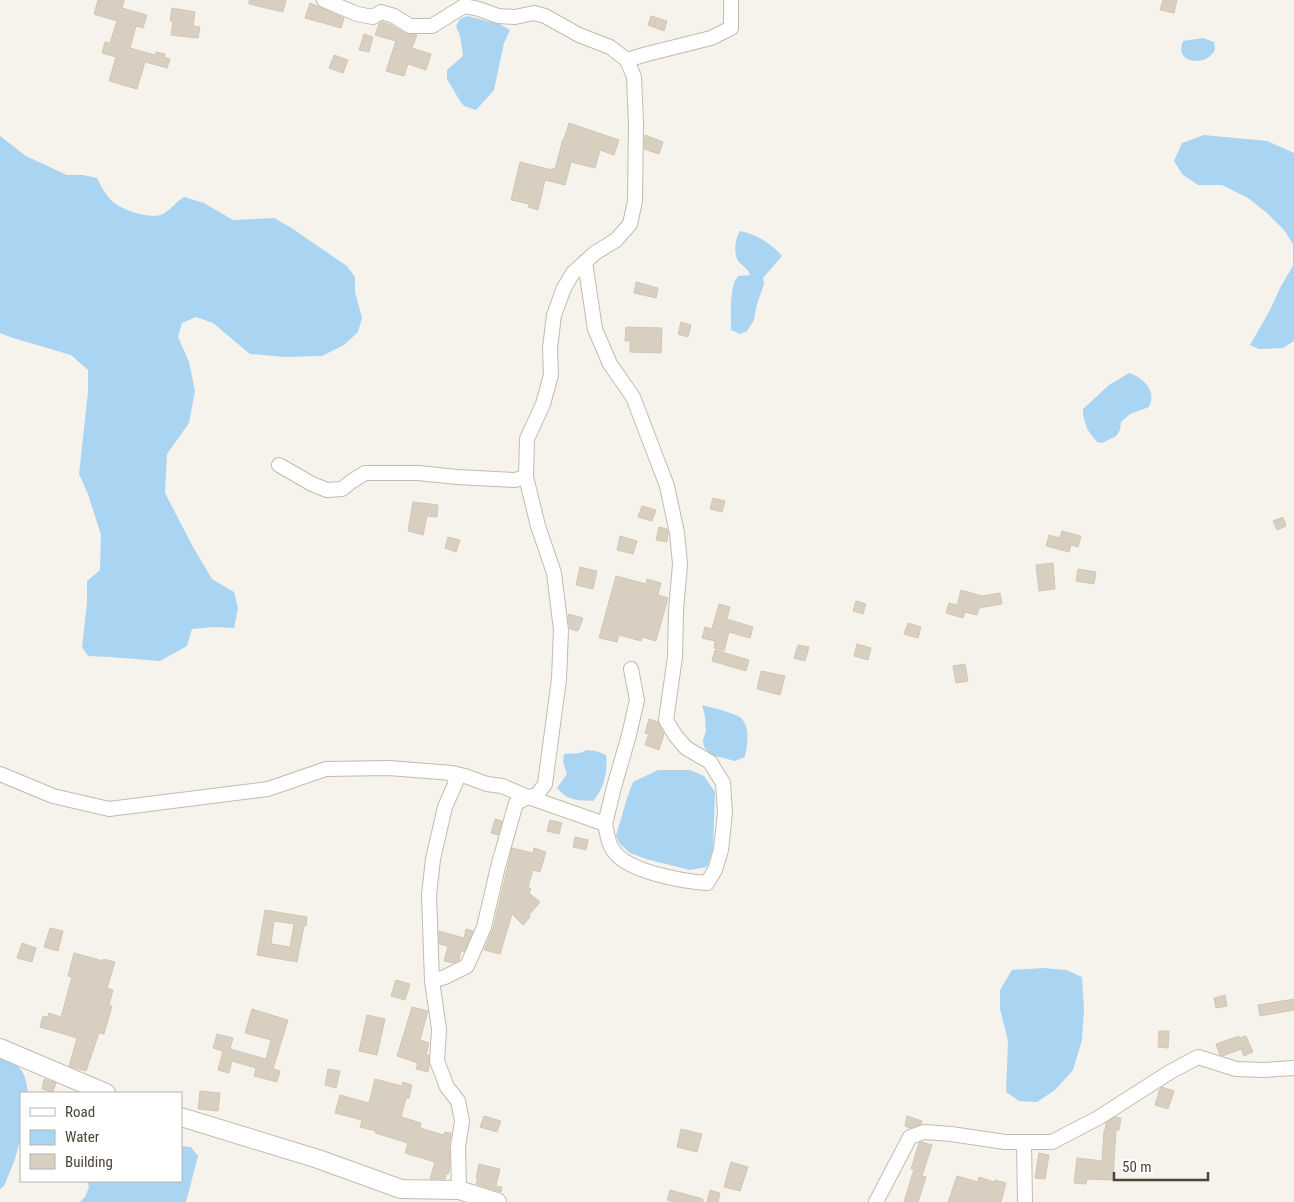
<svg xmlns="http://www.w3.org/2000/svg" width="1294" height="1202" font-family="'Roboto Condensed',sans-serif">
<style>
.water{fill:#a9d4f2}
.building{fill:#d8cfc1;stroke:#d3c7b4;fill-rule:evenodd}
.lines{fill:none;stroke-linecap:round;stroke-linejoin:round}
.minor-casing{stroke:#c2bbae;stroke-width:16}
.tertiary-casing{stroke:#c2bbae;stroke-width:20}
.minor{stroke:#fff;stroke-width:14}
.tertiary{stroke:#fff;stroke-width:18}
</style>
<rect width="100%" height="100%" fill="#f6f3ec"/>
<g class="water">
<polygon points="467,16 499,24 510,30 504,43 494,90 476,110 464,106 460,101 447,79 447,70 463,56 460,36 456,26 460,19"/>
<path d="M1203,38L1214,42L1215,50C1213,52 1212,55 1209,57C1198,65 1175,61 1183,41Z"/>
<polygon points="1204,135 1267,141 1294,153 1294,341 1283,348 1259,349 1250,345 1270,310 1281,286 1293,266 1293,244 1284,230 1267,213 1248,198 1222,185 1198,185 1182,174 1174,161 1182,143"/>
<path d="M0,136L26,156L67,175H83L97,178C101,186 105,194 112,201C121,210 151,220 163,214C170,210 177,201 184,197L204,203L233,220L274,218L290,227L347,266L355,277V292L362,318L358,332L344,345L322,356L285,357L250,354L213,323L196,317L182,323L178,337L189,362L195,391L189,423L167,454L165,493L193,547L212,579L234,592L238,608L234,628L213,627L192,629L187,646L160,661L110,657L88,656L82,647L87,603V581L100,570L101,535L88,494L79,474L88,392V370L71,355L13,338L0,333Z"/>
<path d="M740,231C756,234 772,244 782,256L763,278L764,284L757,304L754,320L747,331L740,334L731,330C731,315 729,287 738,276L750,275C748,269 744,267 739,262C733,255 735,238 740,231Z"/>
<path d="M1129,373C1144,378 1157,391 1149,407L1130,414L1121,422L1120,430L1116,436L1102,443L1097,442L1087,429L1083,415V409L1109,385Z"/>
<path d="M702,705C710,707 735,713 741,718C751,728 747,745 745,757L735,761L711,755L704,747L703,740L706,731L705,716Z"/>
<path d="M587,750L596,751L606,755C608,771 604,789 593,801C577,800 568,801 557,788L567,774L563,762L564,754L580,753Z"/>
<polygon points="658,770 690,770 704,776 715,792 713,849 707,867 690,870 646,859 630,853 620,844 616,836 627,798 633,782"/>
<polygon points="1043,968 1066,970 1082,977 1084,1010 1082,1040 1073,1070 1055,1090 1037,1102 1019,1101 1006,1092 1008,1041 1000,1009 1000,990 1012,970"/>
<path d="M0,1055C21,1066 25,1070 28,1093H21V1137L15,1159L4,1186L0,1189Z"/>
<polygon points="181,1146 191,1147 198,1156 186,1202 80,1202 85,1197 89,1187 87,1181 181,1181"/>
</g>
<g class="building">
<polygon points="98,0 124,0 122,8 147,15 143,28 136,26 130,48 155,55 156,52 165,54 164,57 170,59 167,68 145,62 137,89 109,81 116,57 102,53 105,42 110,43 117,21 94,14"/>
<polygon points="249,0 286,0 283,12 249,4"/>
<polygon points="1163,0 1177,0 1174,13 1160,10"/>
<polygon points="310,3 344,18 341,28 305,18"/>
<polygon points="172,8 195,12 193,26 200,27 198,38 171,35 173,21 170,21"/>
<polygon points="651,16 667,21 664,31 648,25"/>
<polygon points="382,22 391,25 406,34 417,35 412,48 431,54 426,70 408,64 404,76 386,71 396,41 375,35 379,24"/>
<polygon points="364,34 373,37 369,52 359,50"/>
<polygon points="334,55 348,60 343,73 329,68"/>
<polygon points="569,123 619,140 614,155 600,150 595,168 571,162 565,185 545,180 538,210 528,207 529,204 511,200 520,162 552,170 552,168 555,169 563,139 564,139"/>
<polygon points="645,135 663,142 659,154 644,149"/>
<polygon points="636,282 658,288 656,298 634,293"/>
<polygon points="681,322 691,325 688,337 678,334"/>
<polygon points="626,327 662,328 661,353 630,352 630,341 625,341"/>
<polygon points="713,498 725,501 722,512 710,509"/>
<polygon points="413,502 438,505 437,517 427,516 423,535 408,531"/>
<polygon points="642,506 656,510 652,521 638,517"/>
<polygon points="1283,517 1286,526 1277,530 1273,521"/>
<polygon points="659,527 667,529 668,535 667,542 656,540"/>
<polygon points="1062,531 1081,536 1078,547 1071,545 1069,552 1046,546 1049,535 1060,538"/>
<polygon points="620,536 637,541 633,554 617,550"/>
<polygon points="448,537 460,540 456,552 445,548"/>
<polygon points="1053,563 1055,589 1039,591 1036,565"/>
<polygon points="580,567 597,571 593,589 576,585"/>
<polygon points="1078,569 1096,572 1094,584 1076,581"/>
<polygon points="616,576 646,584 647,579 661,583 658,595 668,598 656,641 642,637 641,641 619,635 617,642 599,638"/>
<polygon points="961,590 982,596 1000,593 1002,604 979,608 977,615 965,612 963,618 946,613 949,603 957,605"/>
<polygon points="856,601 866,604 863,614 853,611"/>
<polygon points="719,604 730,607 727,619 753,627 750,638 729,632 724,651 714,648 715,641 702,638 705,627 712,629"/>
<polygon points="569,614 583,618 578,631 570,629 568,617"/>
<polygon points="908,623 921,627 918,638 904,634"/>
<polygon points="857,644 871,648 868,660 854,656"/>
<polygon points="798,645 809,647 805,661 794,658"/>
<polygon points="715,650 749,660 746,671 712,661"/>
<polygon points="965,664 968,681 956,683 953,666"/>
<polygon points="761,671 785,676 780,695 757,689"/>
<polygon points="649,719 658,722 664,734 659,750 645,745 649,734 645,733"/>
<polygon points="495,819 502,821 498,835 491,833"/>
<polygon points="550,820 562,823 559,834 547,831"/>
<polygon points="575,837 588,840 586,850 573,847"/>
<polygon points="512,848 533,853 534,848 546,852 540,872 533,870 528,887 531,889 529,893 540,902 529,915 530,917 523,925 512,914 500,954 484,950 493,929"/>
<path d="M265,910L307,917L306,926H304L297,962L257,955ZM274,921L294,924L290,947L271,944Z"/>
<polygon points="50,928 63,931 58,951 44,947"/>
<polygon points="466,929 473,931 464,952 461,951 459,960 453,963 444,961 448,946 439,944 439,931 464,938"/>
<polygon points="22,943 36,948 32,962 17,958"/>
<polygon points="74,953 103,961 103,959 115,962 107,988 113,990 109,1005 112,1006 104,1034 99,1033 86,1071 69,1066 77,1038 40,1027 43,1016 48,1017 49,1013 61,1017 72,977 68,976"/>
<polygon points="396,980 410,984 405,1000 391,996"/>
<polygon points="1225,995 1227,1006 1216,1008 1214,998"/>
<polygon points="1294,999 1294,1010 1260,1016 1258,1005"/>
<polygon points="412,1007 428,1011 420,1040 429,1043 426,1055 429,1055 429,1066 428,1072 416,1069 418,1063 397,1056"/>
<polygon points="252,1009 288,1020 273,1069 280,1071 277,1082 254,1076 256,1068 232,1061 229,1073 218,1070 223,1051 213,1048 217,1034 233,1038 230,1049 266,1059 271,1040 245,1033"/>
<polygon points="367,1015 385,1019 377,1055 359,1051"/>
<polygon points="1159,1031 1169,1031 1168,1048 1158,1047"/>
<polygon points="1239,1036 1239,1038 1246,1036 1253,1052 1244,1056 1241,1049 1222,1056 1220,1055 1216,1044"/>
<polygon points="328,1069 340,1071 336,1088 325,1085"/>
<polygon points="44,1079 56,1083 53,1092 42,1089"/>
<polygon points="375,1079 402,1086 403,1082 412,1085 409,1098 406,1098 401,1117 421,1123 420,1128 444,1135 445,1132 451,1133 449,1147 450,1167 448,1174 446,1174 445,1179 430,1179 435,1162 405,1153 408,1143 375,1133 376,1131 360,1127 362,1120 335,1113 340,1095 369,1103"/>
<polygon points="1162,1087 1174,1091 1168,1109 1155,1105 1160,1089"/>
<polygon points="200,1091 220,1093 218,1111 198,1109"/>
<polygon points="484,1116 501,1121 497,1132 480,1127"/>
<polygon points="907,1116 922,1121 921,1124 910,1128 905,1126"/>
<polygon points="1115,1117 1121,1118 1119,1130 1116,1130 1113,1180 1087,1179 1086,1184 1074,1183 1077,1158 1102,1161 1104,1131 1105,1131 1106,1123"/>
<polygon points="681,1129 702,1134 697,1152 677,1147"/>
<polygon points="922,1142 932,1145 922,1176 926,1177 918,1202 904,1202 914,1169 911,1169 919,1143"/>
<polygon points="1039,1153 1049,1155 1045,1179 1035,1178"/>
<polygon points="731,1162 748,1167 740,1191 724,1187"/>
<polygon points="479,1164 500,1169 496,1186 502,1187 501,1192 476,1184 478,1178 476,1178"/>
<polygon points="957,1176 978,1182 979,1177 994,1182 995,1180 1006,1183 1001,1202 948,1202"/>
<polygon points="670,1190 703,1199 703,1202 675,1202 667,1200"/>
<polygon points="710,1190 720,1193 718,1202 707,1202"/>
</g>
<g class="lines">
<defs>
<g id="minor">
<polyline points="324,0 357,14 373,17 381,12 394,16 410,26 432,26 464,6 479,9 498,16 515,17 534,13 545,16 579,35 610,47 627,60 634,77 636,123 635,201 630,224 616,240 595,253 573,273 564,288 554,315 550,348 551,375 543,404 527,439 526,477 538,526 554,573 561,630 559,679 545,784 537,795 528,797 516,803 498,867 484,927 467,966 445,977 432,981"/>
<polyline points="627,60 647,54 711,38 731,28 731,0"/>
<polyline points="279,465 312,484 327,490 342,489 352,481 365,473 418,473 457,477 515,480 526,477"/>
<path d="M452,773L465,776L487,784L502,786L528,797L605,824C607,832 608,844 613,850C627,872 682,881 707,883L715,870L721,850L725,812L723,783L710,762L686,748L675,735L666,720L675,657L676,611L680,564L677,533L667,486L633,397L610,364L595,329L585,262"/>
<polyline points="0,774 53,796 109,809 268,789 326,769 389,768 452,773 456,782 445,807 433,859 429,895 432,981 439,1029 437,1061 447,1087 458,1101 462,1121 458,1147 459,1190"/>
<polyline points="605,824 614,787 629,735 637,700 631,669"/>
<polyline points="1024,1142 1025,1202"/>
<polyline points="876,1202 910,1137 924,1132 951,1134 1005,1142 1052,1142 1098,1118 1170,1072 1198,1057 1236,1069 1264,1070 1294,1068"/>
</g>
<g id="tertiary">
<polyline points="0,1048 106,1093"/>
<polyline points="181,1117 318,1159 401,1189 459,1190 497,1202"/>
</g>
</defs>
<use href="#minor" class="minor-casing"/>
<use href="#tertiary" class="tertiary-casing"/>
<use href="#minor" class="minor"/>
<use href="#tertiary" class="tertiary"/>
</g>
<rect x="20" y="1092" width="162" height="90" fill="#ffffff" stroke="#b7b4b0"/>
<rect x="30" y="1108" width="25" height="8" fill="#ffffff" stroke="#b7b4b0"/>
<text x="65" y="1117" font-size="15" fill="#4b4439">Road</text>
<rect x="30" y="1130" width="25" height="15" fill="#a9d4f2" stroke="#b7b4b0"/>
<text x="65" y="1142" font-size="15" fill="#4b4439">Water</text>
<rect x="30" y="1154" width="25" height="15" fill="#d8cfc1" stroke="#b7b4b0"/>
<text x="65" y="1167" font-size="15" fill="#4b4439">Building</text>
<path d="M1114 1172v8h94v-8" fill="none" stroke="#4b4439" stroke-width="2.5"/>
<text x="1122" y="1172" font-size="15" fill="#4b4439" stroke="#ffffff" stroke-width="4" paint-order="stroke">50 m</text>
</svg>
